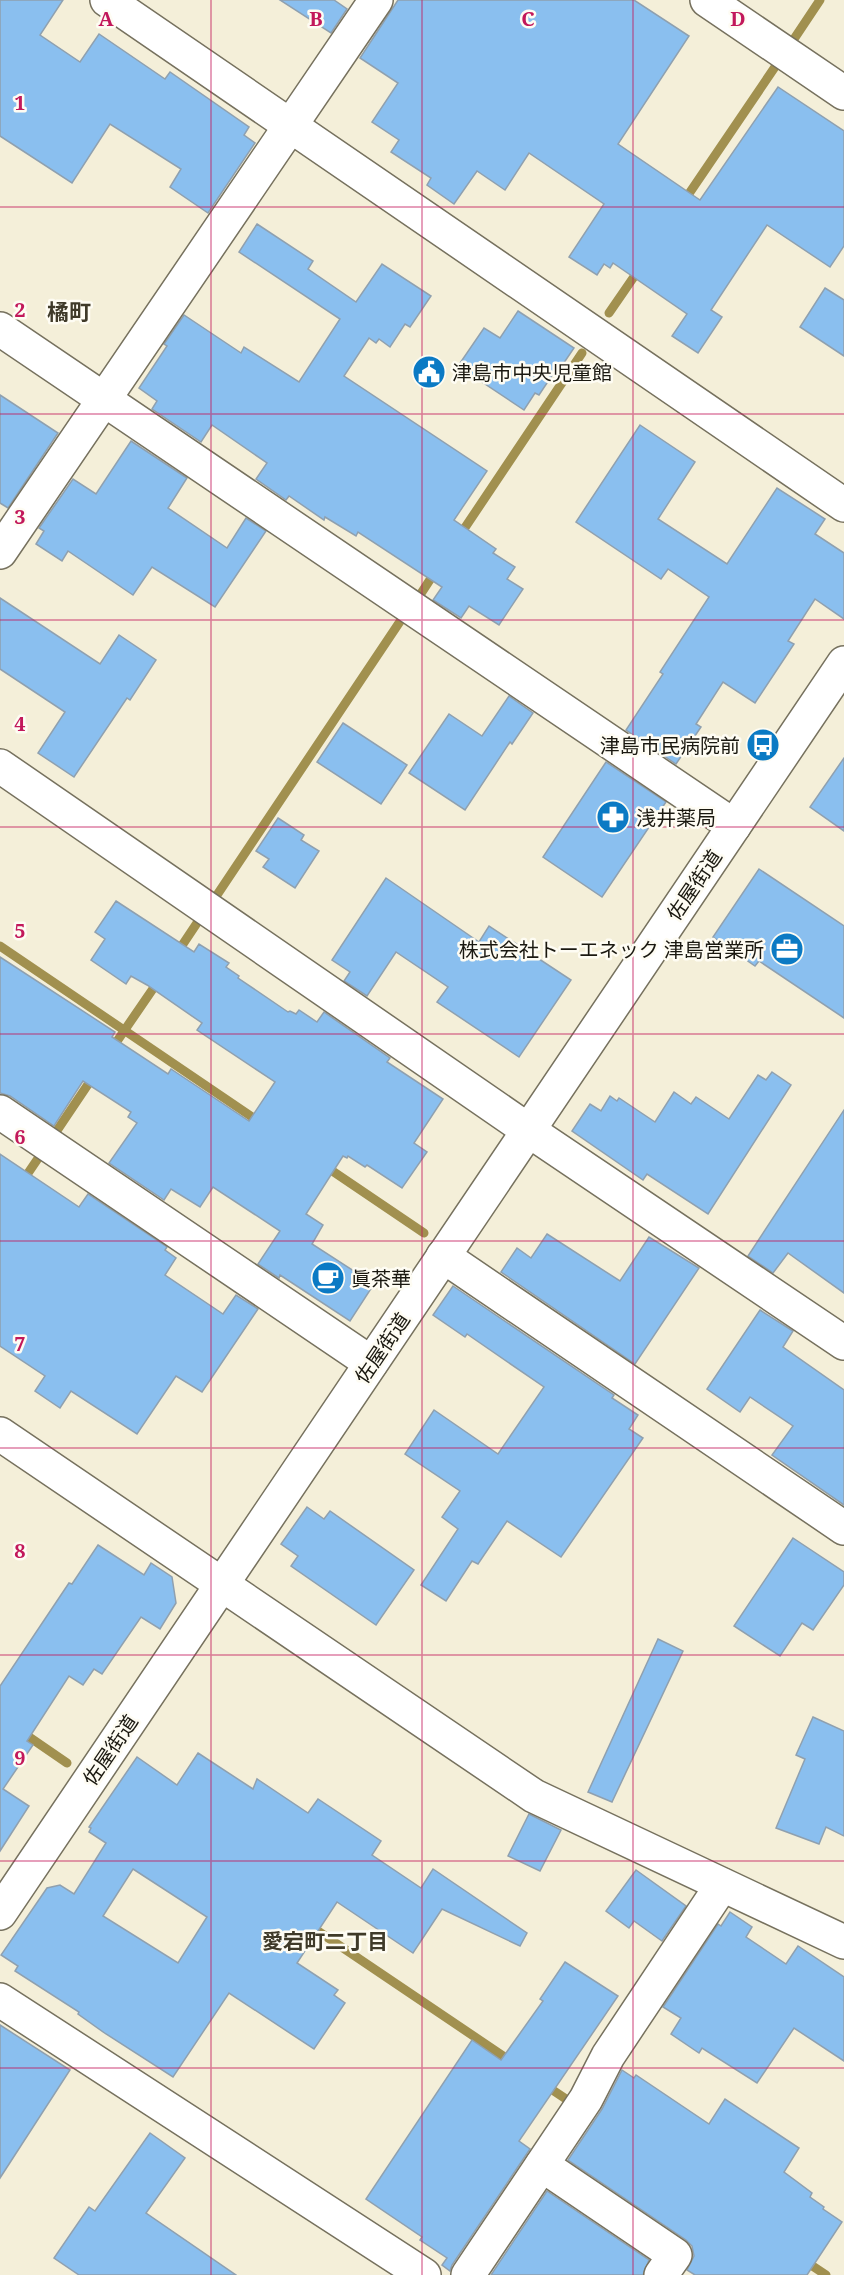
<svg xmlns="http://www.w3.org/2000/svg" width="844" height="2275" font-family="'Noto Serif','Noto Sans JP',serif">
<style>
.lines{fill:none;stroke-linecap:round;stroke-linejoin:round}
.stream{stroke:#a1904f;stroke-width:9}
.building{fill:#8abfef;stroke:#8fa0af;stroke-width:1.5;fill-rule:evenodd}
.minor-casing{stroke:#76715e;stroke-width:36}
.minor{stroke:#fff;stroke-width:33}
.grid{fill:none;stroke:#c2185b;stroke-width:1.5;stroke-opacity:0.55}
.labels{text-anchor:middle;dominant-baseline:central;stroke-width:5;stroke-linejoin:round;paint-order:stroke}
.poi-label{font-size:20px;fill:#1a1810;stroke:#fefcf3;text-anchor:start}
.street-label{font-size:20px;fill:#1a1810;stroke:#fefcf3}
.neighbourhood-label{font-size:21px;font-weight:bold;fill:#3f3a29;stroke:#fefcf3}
.quarter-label{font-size:22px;font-weight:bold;fill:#3f3a29;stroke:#fefcf3}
.grid-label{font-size:20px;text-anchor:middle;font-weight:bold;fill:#c2185b;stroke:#fefcf3;stroke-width:5;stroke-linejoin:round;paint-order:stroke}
</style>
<rect width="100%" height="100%" fill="#f4efd9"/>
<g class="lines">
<g class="stream">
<polyline points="792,42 820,0"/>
<polyline points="684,201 777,64"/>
<polyline points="609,313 640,268"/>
<polyline points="458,538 582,353"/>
<polyline points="420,595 437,569"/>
<polyline points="217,895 401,620"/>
<polyline points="0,946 261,1123"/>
<polyline points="177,953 199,920"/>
<polyline points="111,1050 159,980"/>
<polyline points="56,1132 95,1074"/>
<polyline points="325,1166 424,1233"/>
<polyline points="22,1182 39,1157"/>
<polyline points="0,1717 67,1763"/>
<polyline points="309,1925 512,2062"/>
<polyline points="545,2085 569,2101"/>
<polyline points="805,2261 826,2275"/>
</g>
</g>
<g class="building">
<polygon points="0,0 63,0 40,35 80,62 99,34 165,79 170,72 249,127 244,135 255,143 208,213 170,187 181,169 110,124 72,183 0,136"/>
<polygon points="280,0 334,0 347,9 331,33"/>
<polygon points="398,0 634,0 689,36 618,144 700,200 778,87 844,131 844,246 830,267 767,225 711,310 722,317 698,353 672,336 687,314 613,263 610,268 604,264 597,275 569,257 604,204 529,153 505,190 477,171 454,204 427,185 431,178 391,152 399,140 372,122 398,83 360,58"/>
<polygon points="257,224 313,261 308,269 356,302 382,264 431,296 410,327 405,324 390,347 379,339 376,343 369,338 344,376 487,471 454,520 496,549 493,553 515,567 507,579 523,589 499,625 469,606 461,618 433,600 442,587 358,532 356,536 325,517 324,520 289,496 286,500 256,479 267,463 212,425 201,442 152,409 157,401 139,388 167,346 164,344 184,315 241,353 244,347 299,382 340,319 239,252"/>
<polygon points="825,288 844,300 844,356 800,327"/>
<polygon points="518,311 574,348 559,370 557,368 539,395 535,393 524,410 458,366 484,328 500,338"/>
<polygon points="0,395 58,433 8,508 0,503"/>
<polygon points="640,425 695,462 658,519 727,564 777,488 825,519 815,534 844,553 844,619 815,599 788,641 794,644 755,703 723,682 696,724 701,727 676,764 626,730 663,674 660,672 709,597 668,569 661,579 576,522"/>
<polygon points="131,441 187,478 168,508 227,548 246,518 266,531 215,607 152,567 133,595 68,551 62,561 36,544 44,531 39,528 73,479 96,494"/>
<polygon points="0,598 100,664 119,635 156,660 130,700 127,698 74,777 38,753 65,712 0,669"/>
<polygon points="509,696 533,713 512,744 510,742 465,810 409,773 449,714 482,736"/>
<polygon points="343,723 407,765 381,804 317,762"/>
<polygon points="844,758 844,831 810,807"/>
<polygon points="606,762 666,802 602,897 543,857"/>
<polygon points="278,818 304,835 301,840 319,851 295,888 263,867 269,859 256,851"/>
<polygon points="759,869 844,926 844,1018 759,961 755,966 713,937"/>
<polygon points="386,878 479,942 489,926 571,980 519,1057 437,1002 448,987 396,952 367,996 344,981 350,972 332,960"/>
<polygon points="116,901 194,952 199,944 229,963 226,967 239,976 238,978 288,1012 290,1011 296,1014 299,1010 317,1022 324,1012 390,1058 387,1062 443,1099 414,1143 427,1152 402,1188 367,1165 365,1167 348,1156 347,1158 343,1156 306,1214 323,1225 312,1244 374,1284 350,1321 280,1275 279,1278 258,1264 280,1231 213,1187 200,1207 171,1189 164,1200 109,1163 137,1123 128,1117 131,1112 83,1081 54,1126 10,1096 0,1093 0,957 115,1032 112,1037 168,1074 171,1069 249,1121 275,1082 197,1030 202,1023 147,985 131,976 126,984 91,960 105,939 95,932"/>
<polygon points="772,1072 791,1085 708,1214 647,1174 643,1180 572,1131 590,1104 601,1111 610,1096 617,1101 619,1098 655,1122 674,1092 691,1104 696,1097 729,1119 758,1075 766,1080"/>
<polygon points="844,1110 844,1293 788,1253 773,1273 748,1256"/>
<polygon points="0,1154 79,1207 88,1194 167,1247 165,1250 176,1258 165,1275 223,1314 236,1295 258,1309 202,1392 176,1376 137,1434 71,1391 60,1408 35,1391 45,1376 0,1346"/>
<polygon points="547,1234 620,1281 649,1237 699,1268 635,1364 501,1272 517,1248 531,1258"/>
<polygon points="453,1286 614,1395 612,1398 638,1415 629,1429 643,1438 561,1557 507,1521 478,1564 472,1561 446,1601 421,1585 458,1529 442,1517 460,1491 405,1454 434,1410 498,1454 544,1387 467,1334 465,1337 433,1315"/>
<polygon points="760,1310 793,1331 783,1347 844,1390 844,1505 772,1455 793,1426 750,1397 740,1412 707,1389"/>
<polygon points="307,1507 324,1519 330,1511 414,1570 376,1625 291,1566 298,1556 281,1544"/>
<polygon points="793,1538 844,1572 844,1585 813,1630 802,1623 780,1656 734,1626"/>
<polygon points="98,1545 144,1575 151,1563 172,1577 176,1603 160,1629 141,1617 102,1674 94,1669 83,1685 69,1676 27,1741 33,1745 3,1789 29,1806 0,1851 0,1686 69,1583 72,1584"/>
<polygon points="658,1639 683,1651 612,1802 588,1792"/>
<polygon points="813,1717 844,1731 844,1836 826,1827 819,1844 776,1828 805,1759 796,1755"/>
<path d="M198,1753L253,1789L257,1779L308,1813L318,1799L381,1841L372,1855L421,1888L433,1869L527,1933L520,1946L442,1909L413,1953L337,1902L297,1963L338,1990L334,1995L345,2003L314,2049L229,1993L173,2077L106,2034L78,2014L79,2012L15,1971L18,1966L1,1955L47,1888L60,1885L74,1894L106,1843L89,1832L91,1828L89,1827L137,1757L177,1785ZM133,1869L207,1917L178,1963L103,1916Z"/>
<polygon points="529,1814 561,1830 540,1871 508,1856"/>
<polygon points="636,1870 686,1906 662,1941 634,1921 629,1928 606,1911"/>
<polygon points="730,1912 752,1927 746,1937 786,1964 798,1946 844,1977 844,2061 794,2028 757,2083 702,2048 699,2053 671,2034 681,2018 663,2007 718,1924 721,1926"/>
<polygon points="565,1962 618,1996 519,2141 530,2149 452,2265 450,2271 442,2265 447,2258 420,2240 422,2237 366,2199 472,2040 501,2060 543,2001 540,1999"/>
<polygon points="0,2025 70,2070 0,2178"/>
<polygon points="622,2070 634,2078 636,2075 709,2124 725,2099 799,2148 784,2172 812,2193 810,2197 824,2207 823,2209 842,2222 807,2275 695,2275 687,2270 694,2256 692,2246 686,2240 568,2160 602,2109"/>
<polygon points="150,2133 185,2158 146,2213 236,2275 79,2275 54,2258 89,2207 95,2211"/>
<polygon points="547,2191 649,2260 643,2275 491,2275"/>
</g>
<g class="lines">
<defs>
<g id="minor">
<polyline points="107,0 844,505"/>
<polyline points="707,0 844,93"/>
<polyline points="0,329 734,826"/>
<polyline points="0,552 376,0"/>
<polyline points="0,766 528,1130 844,1343"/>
<polyline points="0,1112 371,1363"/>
<polyline points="443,1256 844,1528"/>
<polyline points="0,1434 534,1796 844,1942"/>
<polyline points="0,1913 844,663"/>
<polyline points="0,2000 424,2275"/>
<polyline points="542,2165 675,2255 661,2275"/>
<polyline points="468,2275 586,2099 608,2056 722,1885"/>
</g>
</defs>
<use href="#minor" class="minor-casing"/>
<use href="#minor" class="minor"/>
</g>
<path class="grid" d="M211,0V2275M422,0V2275M633,0V2275M0,207H844M0,414H844M0,620H844M0,827H844M0,1034H844M0,1241H844M0,1448H844M0,1655H844M0,1861H844M0,2068H844"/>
<defs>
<symbol id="civic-disc" viewBox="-11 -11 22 22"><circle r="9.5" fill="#0b7ac4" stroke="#fefcf3"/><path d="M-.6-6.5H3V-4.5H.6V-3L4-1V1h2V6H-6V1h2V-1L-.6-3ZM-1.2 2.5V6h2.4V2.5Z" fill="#fff"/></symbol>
<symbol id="bus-disc" viewBox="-11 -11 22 22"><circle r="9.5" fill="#0b7ac4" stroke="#fefcf3"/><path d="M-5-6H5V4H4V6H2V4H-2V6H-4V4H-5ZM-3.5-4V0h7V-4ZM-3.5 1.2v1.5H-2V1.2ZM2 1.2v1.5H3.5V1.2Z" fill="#fff"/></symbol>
<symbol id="pharmacy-disc" viewBox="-11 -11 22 22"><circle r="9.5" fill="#0b7ac4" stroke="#fefcf3"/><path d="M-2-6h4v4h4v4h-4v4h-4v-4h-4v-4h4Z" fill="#fff"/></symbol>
<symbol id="office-disc" viewBox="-11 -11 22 22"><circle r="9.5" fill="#0b7ac4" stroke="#fefcf3"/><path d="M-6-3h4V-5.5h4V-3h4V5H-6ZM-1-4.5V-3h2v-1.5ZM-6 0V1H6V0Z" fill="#fff"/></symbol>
<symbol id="cafe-disc" viewBox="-11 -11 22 22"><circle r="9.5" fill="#0b7ac4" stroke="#fefcf3"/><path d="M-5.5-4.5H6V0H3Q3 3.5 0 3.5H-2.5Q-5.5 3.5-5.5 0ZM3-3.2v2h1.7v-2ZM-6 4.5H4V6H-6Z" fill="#fff"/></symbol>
</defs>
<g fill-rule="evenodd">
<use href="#civic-disc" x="410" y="353" width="38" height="38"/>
<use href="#bus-disc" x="744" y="726" width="38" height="38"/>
<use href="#pharmacy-disc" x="594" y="798" width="38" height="38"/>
<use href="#office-disc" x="768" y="930" width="38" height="38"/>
<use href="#cafe-disc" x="309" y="1259" width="38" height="38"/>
</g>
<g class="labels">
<g class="poi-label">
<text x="452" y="372">津島市中央児童館</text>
<text x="740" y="745" text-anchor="end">津島市民病院前</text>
<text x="636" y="817">浅井薬局</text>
<text x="764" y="949" text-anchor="end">株式会社トーエネック 津島営業所</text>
<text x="351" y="1278">眞茶華</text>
</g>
<g class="street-label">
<text transform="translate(694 885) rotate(-56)">佐屋街道</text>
<text transform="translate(382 1348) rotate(-56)">佐屋街道</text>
<text transform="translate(110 1750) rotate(-56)">佐屋街道</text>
</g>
<g class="neighbourhood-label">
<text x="325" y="1941">愛宕町二丁目</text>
</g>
<g class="quarter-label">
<text x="69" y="311">橘町</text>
</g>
</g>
<g class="grid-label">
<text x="106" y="26">A</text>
<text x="316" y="26">B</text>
<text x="528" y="26">C</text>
<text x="738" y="26">D</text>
<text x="20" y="110">1</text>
<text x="20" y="317">2</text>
<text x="20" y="524">3</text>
<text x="20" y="731">4</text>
<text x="20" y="938">5</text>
<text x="20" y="1144">6</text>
<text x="20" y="1351">7</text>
<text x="20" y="1558">8</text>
<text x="20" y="1765">9</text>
</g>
</svg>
